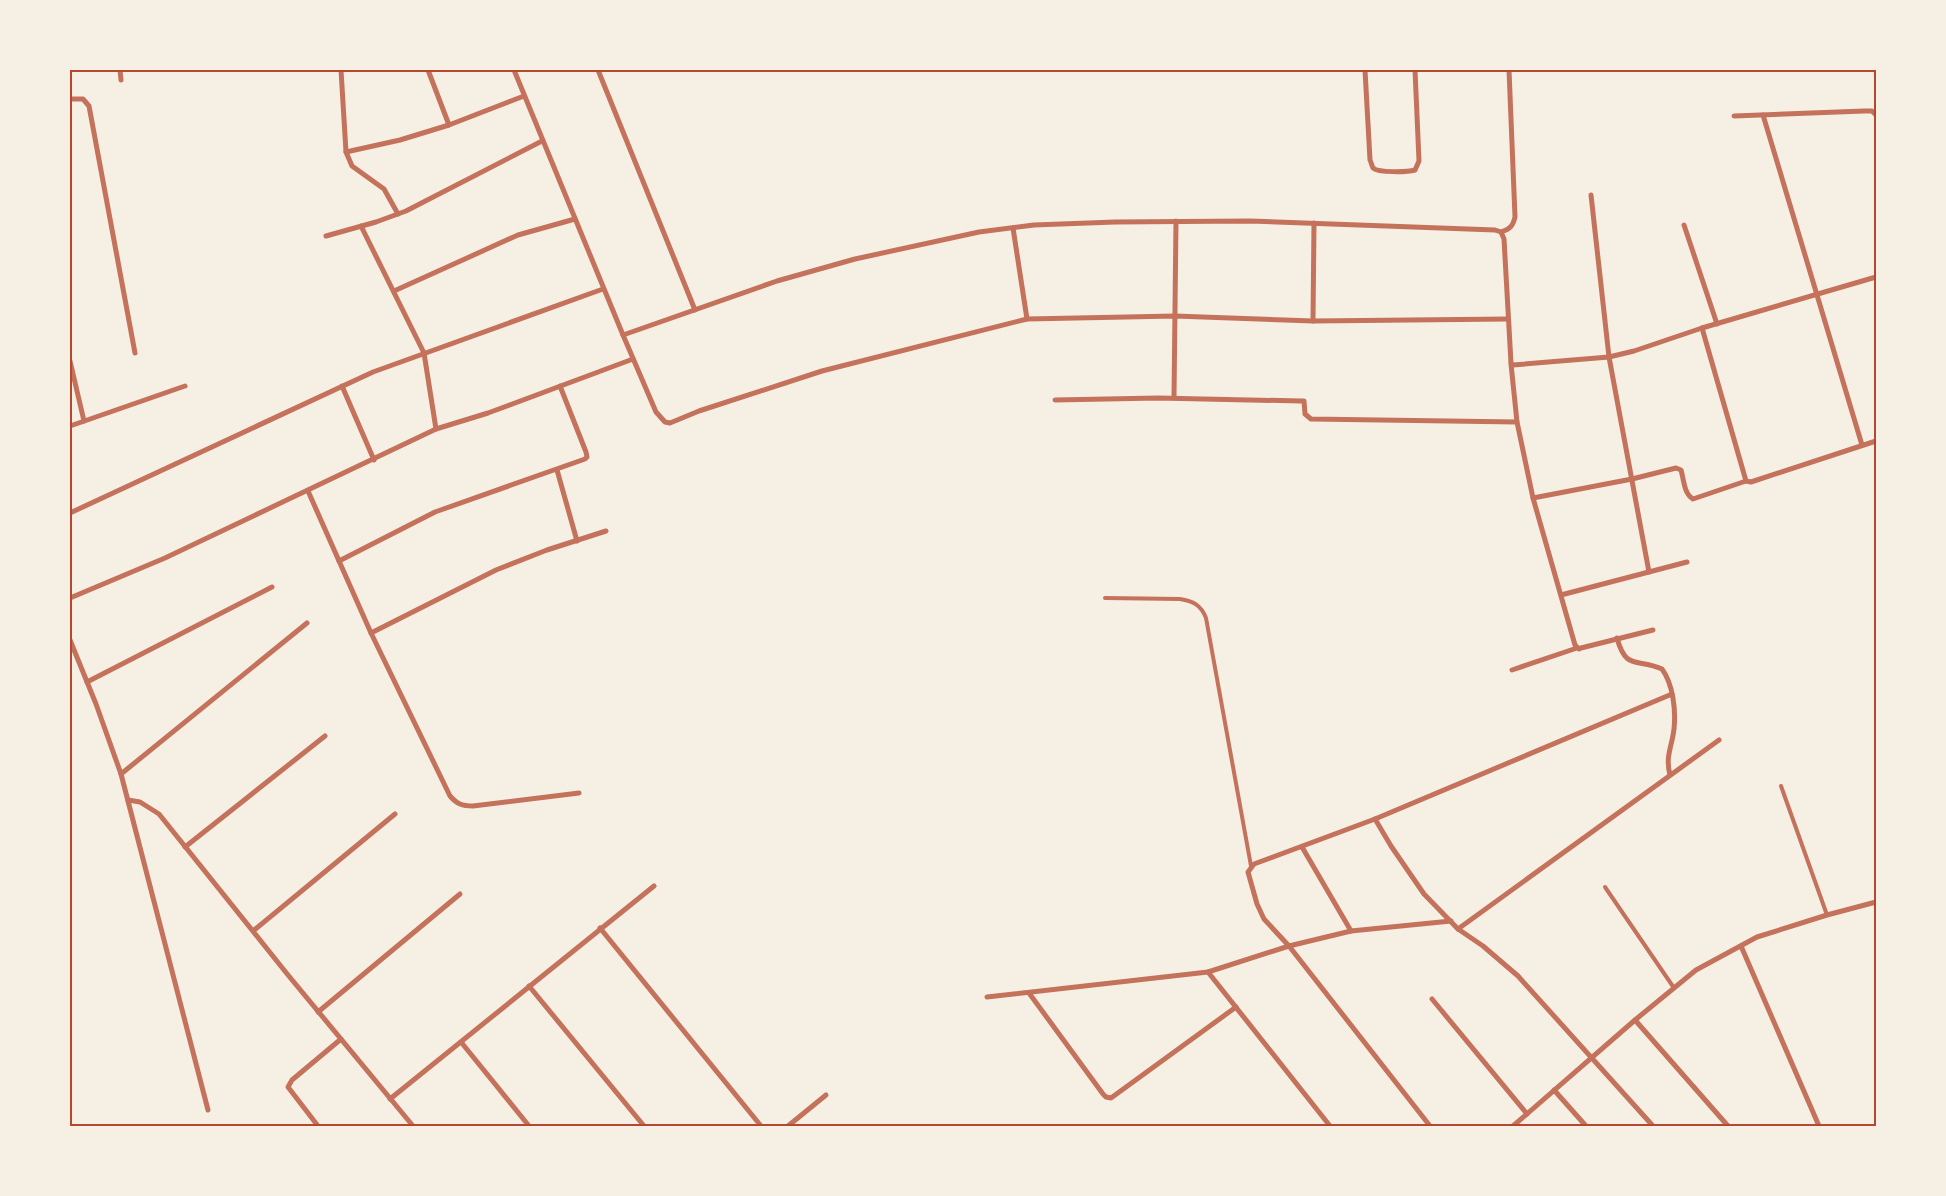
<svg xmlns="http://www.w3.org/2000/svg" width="1946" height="1196" font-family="Ubuntu,sans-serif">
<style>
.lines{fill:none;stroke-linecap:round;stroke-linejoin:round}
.service{stroke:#c5725c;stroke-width:4}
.minor{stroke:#c5725c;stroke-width:5}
.neatline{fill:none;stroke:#b5482f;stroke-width:2}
</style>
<rect width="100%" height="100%" fill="#f6efe4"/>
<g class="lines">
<g class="service">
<path d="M1105,598L1180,599C1193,601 1201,605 1206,618L1251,866"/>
<polyline points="1781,786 1827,915"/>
<polyline points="1605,887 1674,988"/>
</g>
<g class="minor">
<polyline points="120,70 121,80"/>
<polyline points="341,70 346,152 352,166 384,189 398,214"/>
<polyline points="428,70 449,125"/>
<polyline points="514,70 623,335 777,281 855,259 979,232 1034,225 1115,222 1250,221 1495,230 1501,232 1504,239 1511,363 1513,365 1609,357 1634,351 1702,328 1876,277"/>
<polyline points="598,70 695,310"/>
<path d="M1365,70L1370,160C1371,162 1372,166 1373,168C1378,173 1408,172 1415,170L1419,161L1415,70"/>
<polyline points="70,99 83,99 89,106 135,353"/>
<polyline points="1763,115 1862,445"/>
<polyline points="1734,116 1864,111 1872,111 1876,115"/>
<polyline points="346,152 400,140 449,125 524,96"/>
<polyline points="1591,195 1609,357 1649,572"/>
<polyline points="1684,225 1717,324"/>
<polyline points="361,226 424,353 436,429"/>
<polyline points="1013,228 1027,319"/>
<path d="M1501,232C1510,229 1513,226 1515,217L1509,70"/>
<polyline points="326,236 376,222 406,211 542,141"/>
<polyline points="394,291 518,235 575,219"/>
<polyline points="1313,321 1314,223"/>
<polyline points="1702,328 1746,481 1751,482 1876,441"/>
<polyline points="623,335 656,412 665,422 670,423 699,411 822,371 1027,319 1175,316 1313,321 1508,319"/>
<polyline points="70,361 84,421"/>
<polyline points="1511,364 1517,422 1533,498 1575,645 1579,649 1581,648 1653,630"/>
<polyline points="342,386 374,460"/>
<polyline points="1174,398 1176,221"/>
<polyline points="1055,400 1158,398 1301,401 1304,401 1305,414 1311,419 1517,422"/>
<polyline points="70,426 185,386"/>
<polyline points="557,470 577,541"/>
<path d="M308,491L371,633L450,796C457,804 462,806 473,806L579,793"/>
<path d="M1533,498L1632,479L1676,468L1681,470C1684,480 1684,494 1693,499L1746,481"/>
<polyline points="70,513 373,372 603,289"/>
<polyline points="339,561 435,512 585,459 587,457 586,452 560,386"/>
<polyline points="1561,595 1687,562"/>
<polyline points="70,598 165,558 436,429 488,413 633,359"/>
<polyline points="371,633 496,570 547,550 606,531"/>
<path d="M1617,638C1626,671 1637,658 1662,669C1673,684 1676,710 1674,729C1672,747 1665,756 1670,775"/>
<polyline points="70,640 96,704 121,774 208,1110"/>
<polyline points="1512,670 1577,648"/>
<polyline points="87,682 272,587"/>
<polyline points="121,774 307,623"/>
<polyline points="128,800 140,802 159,814 288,975 413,1126"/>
<polyline points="1375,819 1391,846 1424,894 1458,929 1483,946 1518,976 1653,1126"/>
<polyline points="185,847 325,736"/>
<polyline points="1302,847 1351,931"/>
<polyline points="600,928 761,1126"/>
<polyline points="1458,929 1719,740"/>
<polyline points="253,931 395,814"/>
<polyline points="1741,946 1819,1126"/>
<polyline points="1208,972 1330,1126"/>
<polyline points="529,986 644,1126"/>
<polyline points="1029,993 1103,1094 1106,1097 1111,1098 1236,1007"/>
<polyline points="987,997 1208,972 1289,946 1351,931 1451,921"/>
<polyline points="1432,999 1527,1114"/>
<polyline points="318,1012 460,894"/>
<polyline points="1635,1020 1728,1126"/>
<polyline points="461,1042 529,1126"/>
<polyline points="1554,1090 1586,1126"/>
<polyline points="390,1099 654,886"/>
<polyline points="318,1126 288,1087 292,1080 341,1039"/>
<polyline points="788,1126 826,1095"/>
<polyline points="1430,1126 1289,946 1264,919 1257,904 1248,872 1254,864 1375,819 1672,694"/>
<polyline points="1513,1126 1635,1020 1696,970 1757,937 1827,915 1876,902"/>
</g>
</g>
<rect width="1946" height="1196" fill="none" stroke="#f6efe4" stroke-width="142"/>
<rect x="71" y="71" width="1804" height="1054" class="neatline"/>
</svg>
